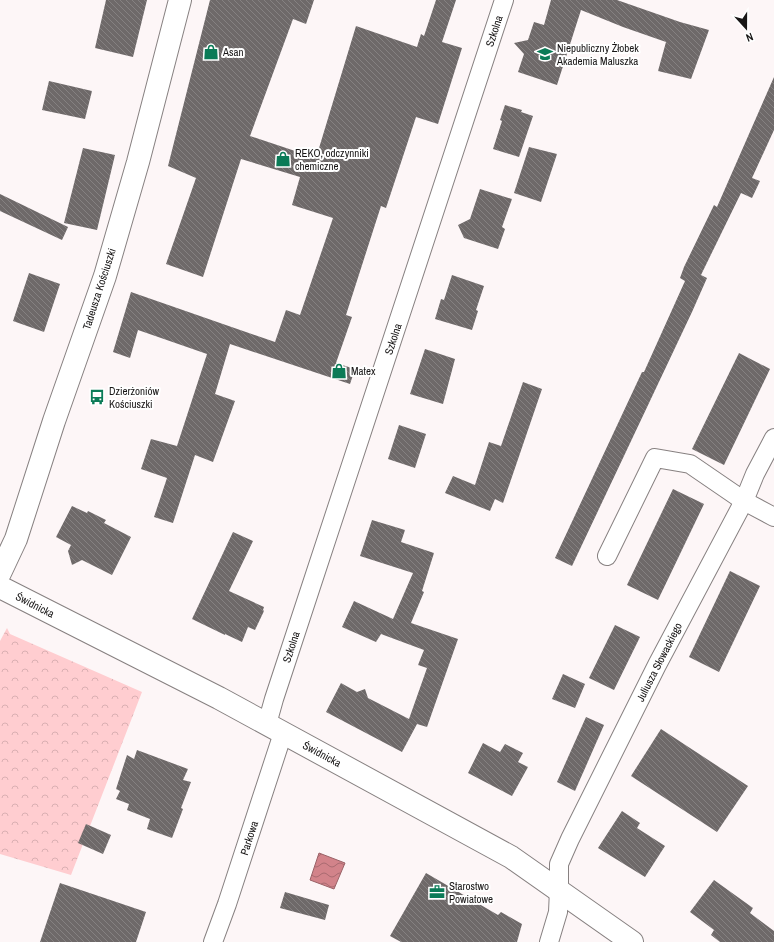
<svg xmlns="http://www.w3.org/2000/svg" width="774" height="942" font-family="'Archivo Narrow',sans-serif">
<style>
.park{fill:url(#park-crowns)}
.water{fill:url(#water-waves);stroke:#9a6267}
.building{fill:url(#building-back-hatch)}
.lines{fill:none;stroke-linecap:round;stroke-linejoin:round}
.street-casing{stroke:#878181;stroke-width:20}
.secondary-casing{stroke:#878181;stroke-width:24}
.street{stroke:#fff;stroke-width:18}
.secondary{stroke:#fff;stroke-width:22}
.labels{text-anchor:middle;dominant-baseline:central;stroke-width:4;stroke-linejoin:round;paint-order:stroke}
.street-label{font-size:11px;fill:#181616;stroke:#fff}
.poi-label{font-size:11px;fill:#181616;stroke:#fff;text-anchor:start}
</style>
<defs>
<pattern id="park-crowns" width="20" height="18" patternUnits="userSpaceOnUse"><rect width="20" height="18" fill="#ffcdd0"/><path d="M2 6a3 3 0 1 1 6 0M12 15a3 3 0 1 1 6 0" fill="none" stroke="#daafb2"/></pattern>
<pattern id="water-waves" width="16" height="10" patternUnits="userSpaceOnUse"><rect width="16" height="10" fill="#d2838a"/><path d="M0 5q4-4 8 0t8 0" fill="none" stroke="#a96a70"/></pattern>
<pattern id="building-back-hatch" width="6" height="6" patternUnits="userSpaceOnUse"><rect width="6" height="6" fill="#6e6969"/><path d="M-1 5l2 2M0 0l6 6M5-1l2 2" fill="none" stroke="#858181"/></pattern>
</defs>
<rect width="100%" height="100%" fill="#fdf6f7"/>
<polygon class="park" points="7,628 10,634 142,692 71,875 0,854 0,641"/>
<polygon class="water" points="319,853 345,863 334,889 310,880"/>
<g class="building">
<polygon points="106,0 147,0 133,57 95,48"/>
<polygon points="210,0 314,0 306,24 293,19 250,136 316,158 356,26 417,47 421,34 424,36 436,0 456,0 442,42 462,48 438,124 416,117 386,208 381,206 346,315 352,317 336,363 355,369 350,384 230,344 215,394 235,401 213,462 195,455 173,523 154,517 167,478 141,469 151,439 177,446 207,354 138,330 130,358 113,352 131,292 275,342 286,310 300,315 333,218 292,205 300,177 241,159 203,277 166,264 196,178 168,166"/>
<polygon points="551,0 617,0 680,22 709,30 691,79 658,71 666,42 623,27 581,10 557,85 518,72 524,54 514,43 528,40 534,22 544,25"/>
<polygon points="774,77 774,130 752,178 760,181 752,198 741,193 701,275 707,278 692,312 572,566 555,558 642,372 644,372 685,281 680,278 684,267 714,205 717,207"/>
<polygon points="49,81 92,91 85,119 42,110"/>
<polygon points="505,105 522,110 521,112 533,116 519,157 493,149 502,121 500,120"/>
<polygon points="529,147 557,154 541,202 514,193"/>
<polygon points="83,148 115,155 97,230 64,223"/>
<polygon points="480,189 512,199 502,227 505,229 498,249 464,238 458,225 470,219"/>
<polygon points="0,194 68,227 62,240 0,211"/>
<polygon points="29,273 60,284 44,332 13,321"/>
<polygon points="452,275 484,286 476,310 478,311 472,330 435,319 441,299 444,300"/>
<polygon points="425,349 455,359 443,404 410,394"/>
<polygon points="739,353 770,369 724,465 692,449"/>
<polygon points="523,382 542,389 503,503 495,499 490,511 445,493 453,476 475,485 489,442 501,446"/>
<polygon points="399,425 426,434 415,468 388,459"/>
<polygon points="673,489 704,504 658,600 627,585"/>
<polygon points="72,506 87,513 88,511 106,520 104,523 131,537 112,575 82,560 72,565 68,551 71,545 56,537"/>
<polygon points="372,520 405,530 401,542 434,553 422,591 424,592 411,623 458,639 427,727 417,724 402,752 326,712 341,683 357,692 365,689 368,698 409,719 427,668 418,665 424,650 381,634 376,642 342,627 354,601 393,619 413,573 360,556"/>
<polygon points="233,532 253,541 229,591 264,607 263,610 264,611 255,630 248,627 242,642 225,634 225,635 192,619"/>
<polygon points="730,571 760,586 719,672 689,657"/>
<polygon points="615,625 640,637 614,690 589,678"/>
<polygon points="563,674 585,684 575,708 552,699"/>
<polygon points="586,717 604,725 575,791 557,782"/>
<polygon points="661,729 748,786 717,832 631,776"/>
<polygon points="483,743 500,752 505,744 523,753 518,762 528,767 512,796 468,773"/>
<polygon points="137,750 188,769 183,780 191,782 181,808 183,809 172,838 147,829 150,819 127,810 129,804 116,799 120,791 116,789 127,755 134,759"/>
<polygon points="622,811 640,823 637,828 665,846 645,877 598,848"/>
<polygon points="86,824 111,835 103,854 78,843"/>
<polygon points="426,873 498,915 501,912 522,924 517,942 401,942 390,936"/>
<polygon points="714,880 753,908 750,913 774,931 774,942 720,942 711,935 714,930 690,912"/>
<polygon points="60,883 146,912 136,942 40,942"/>
<polygon points="285,892 329,905 325,920 280,908"/>
</g>
<g class="lines">
<defs>
<g id="street">
<polyline points="607,556 655,458 690,464 744,501 774,517"/>
<polyline points="267,724 274,699 504,0"/>
<polyline points="213,942 227,904 283,733"/>
<polyline points="549,942 558,912 559,890 559,864 570,839 657,665 744,501 755,474 774,438"/>
</g>
<g id="secondary">
<polyline points="0,573 16,539 54,421 105,276 138,162 180,0"/>
<polyline points="0,587 219,698 511,857 632,942"/>
</g>
</defs>
<use href="#street" class="street-casing"/>
<use href="#secondary" class="secondary-casing"/>
<use href="#street" class="street"/>
<use href="#secondary" class="secondary"/>
</g>
<defs>
<symbol id="shop-bare" viewBox="-9 -9 18 18"><path d="M-5-2.5h2.3a2.7 3.5 0 0 1 5.4 0H5L5.5 6h-11ZM-1.5-2.5h3a1.5 2.3 0 0 0-3 0Z" fill="#0b7b57" stroke="#fff" stroke-width="2.5" paint-order="stroke"/></symbol>
<symbol id="school-bare" viewBox="-9 -9 18 18"><path d="M0-5L7-2L0 1L-7-2ZM-4 1L0 2.5L4 1V4Q0 6-4 4Z" fill="#0b7b57" stroke="#fff" stroke-width="2.5" paint-order="stroke"/></symbol>
<symbol id="bus-bare" viewBox="-9 -9 18 18"><path d="M-5-6H5V4H4V6H2V4H-2V6H-4V4H-5ZM-3.5-4V0h7V-4ZM-3.5 1.2v1.5H-2V1.2ZM2 1.2v1.5H3.5V1.2Z" fill="#0b7b57" stroke="#fff" stroke-width="2.5" paint-order="stroke"/></symbol>
<symbol id="office-bare" viewBox="-9 -9 18 18"><path d="M-6-3h4V-5.5h4V-3h4V5H-6ZM-1-4.5V-3h2v-1.5ZM-6 0V1H6V0Z" fill="#0b7b57" stroke="#fff" stroke-width="2.5" paint-order="stroke"/></symbol>
</defs>
<g fill-rule="evenodd">
<use href="#shop-bare" x="200" y="41" width="22" height="22"/>
<use href="#school-bare" x="534" y="43" width="22" height="22"/>
<use href="#shop-bare" x="272" y="148" width="22" height="22"/>
<use href="#shop-bare" x="328" y="360" width="22" height="22"/>
<use href="#bus-bare" x="86" y="386" width="22" height="22"/>
<use href="#office-bare" x="426" y="881" width="22" height="22"/>
</g>
<g class="labels">
<g class="street-label">
<text transform="translate(494 31) rotate(-72)">Szkolna</text>
<text transform="translate(99 289) rotate(-72)">Tadeusza Kościuszki</text>
<text transform="translate(393 339) rotate(-72)">Szkolna</text>
<text transform="translate(35 605) rotate(27)">Świdnicka</text>
<text transform="translate(291 647) rotate(-72)">Szkolna</text>
<text transform="translate(659 662) rotate(-63)">Juliusza Słowackiego</text>
<text transform="translate(322 754) rotate(28)">Świdnicka</text>
<text transform="translate(249 838) rotate(-72)">Parkowa</text>
</g>
<g class="poi-label">
<text x="557" y="48">Niepubliczny Żłobek<tspan x="557" dy="13">Akademia Maluszka</tspan></text>
<text x="223" y="52">Asan</text>
<text x="295" y="153">REKO, odczynniki<tspan x="295" dy="13">chemiczne</tspan></text>
<text x="351" y="371">Matex</text>
<text x="109" y="391">Dzierżoniów<tspan x="109" dy="13">Kościuszki</tspan></text>
<text x="449" y="886">Starostwo<tspan x="449" dy="13">Powiatowe</tspan></text>
</g>
</g>
<g transform="translate(746 28) rotate(159)" stroke="#ffffff" stroke-width="3" paint-order="stroke">
<path d="M0-3L7 15L0 10L-7 15Z" fill="#181616"/>
<text y="-6" font-size="11" font-weight="bold" text-anchor="middle" fill="#181616">N</text>
</g>
</svg>
